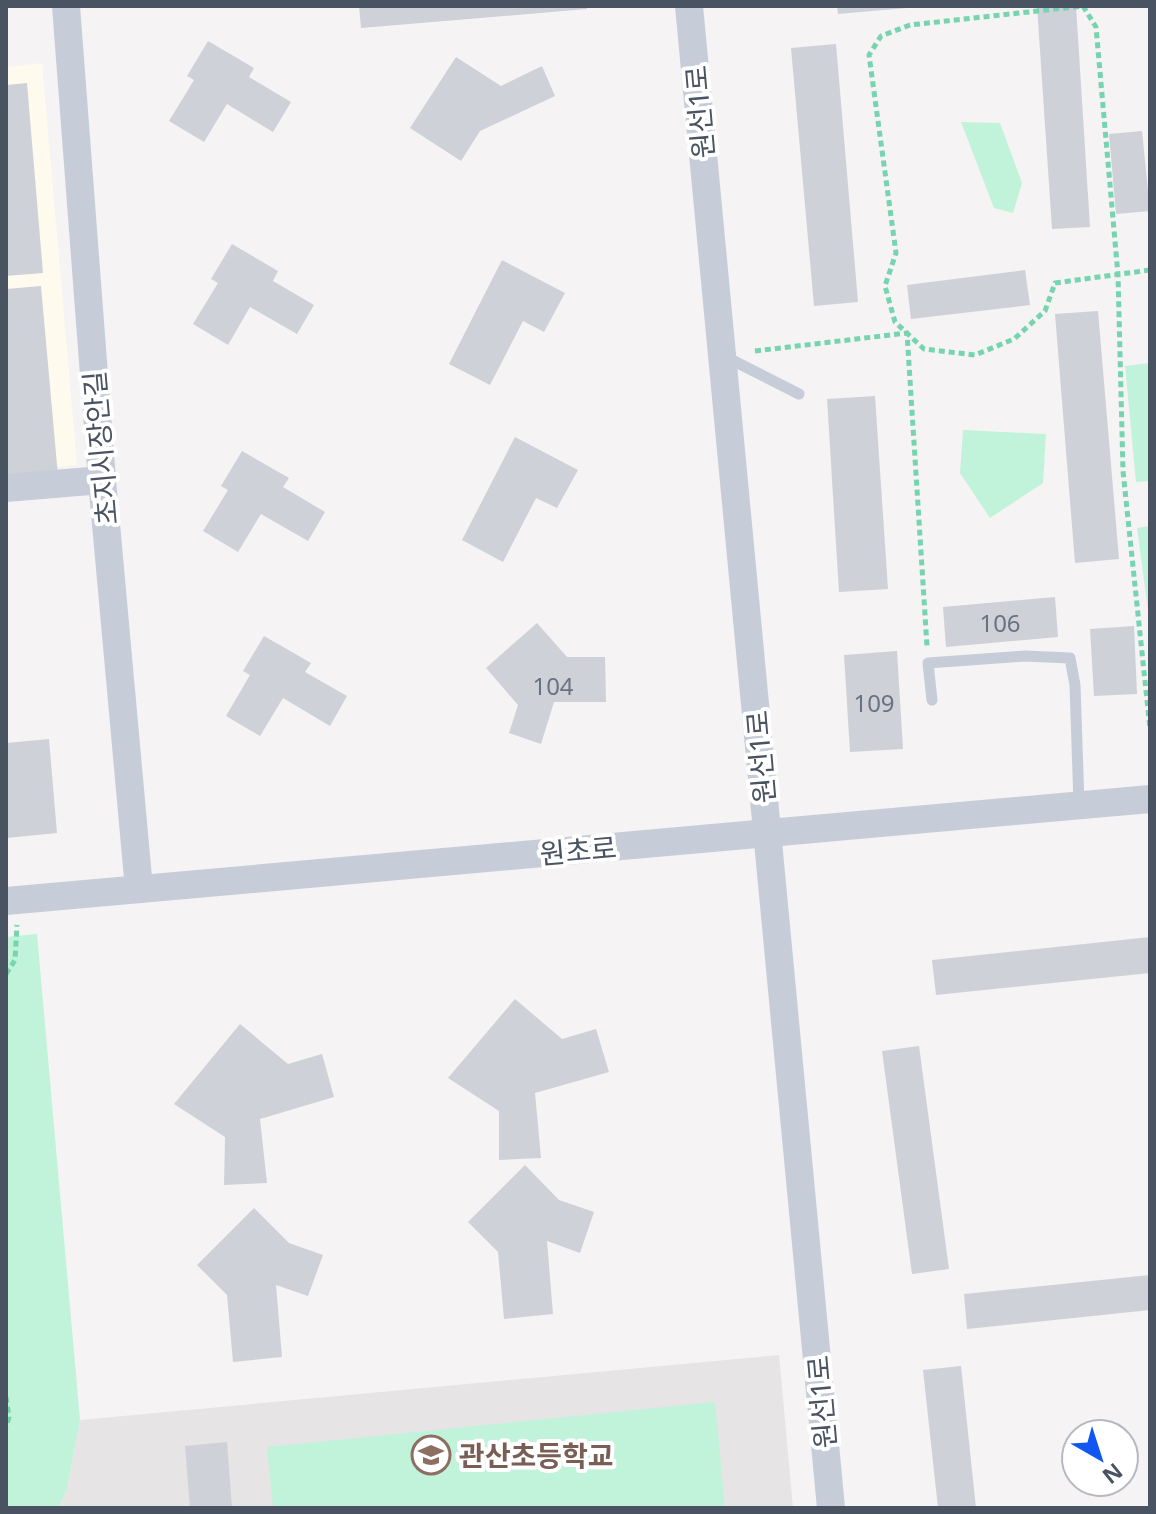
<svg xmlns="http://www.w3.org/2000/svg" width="1156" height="1514" font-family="'Noto Sans','Noto Sans KR',sans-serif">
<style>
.commercial{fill:#fefbee}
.education{fill:#e6e4e5}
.green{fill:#c1f3db}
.building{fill:#cfd1d8}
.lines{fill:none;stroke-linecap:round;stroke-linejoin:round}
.path{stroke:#76d4b1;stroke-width:5;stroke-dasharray:6 4;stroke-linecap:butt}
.service{stroke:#c6cdd8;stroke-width:11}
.tertiary{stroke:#c6cdd8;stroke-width:28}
.labels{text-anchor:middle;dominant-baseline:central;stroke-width:8;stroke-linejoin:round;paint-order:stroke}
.number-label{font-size:24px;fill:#6a7280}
.street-label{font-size:28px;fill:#495362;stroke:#fff}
.education-label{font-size:28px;font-weight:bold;fill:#785e54;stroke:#fff;text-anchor:start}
</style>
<rect width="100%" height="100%" fill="#f5f3f3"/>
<polygon class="commercial" points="42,63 77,465 6,472 6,67"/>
<polygon class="education" points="779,1355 793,1508 58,1508 67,1489 80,1420"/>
<g class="green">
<polygon points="961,122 1000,123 1022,183 1013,213 994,208"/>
<polygon points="1150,363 1150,481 1136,482 1125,366"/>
<polygon points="963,430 1046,434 1043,483 990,518 960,473"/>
<polygon points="1150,526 1150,625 1137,528"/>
<polygon points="37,934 80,1420 67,1489 58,1508 6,1508 6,937"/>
<polygon points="715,1402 725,1508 273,1508 267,1447"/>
</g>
<g class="building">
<polygon points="359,6 587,6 587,9 361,28"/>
<polygon points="837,6 907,6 907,8 838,14"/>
<polygon points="1037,6 1076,6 1090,227 1052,229"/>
<polygon points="208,41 254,68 249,77 291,102 273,132 227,104 204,142 169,121 194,80 187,76"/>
<polygon points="836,44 858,302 814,306 791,48"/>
<polygon points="456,57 501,86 542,66 555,96 480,131 461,161 410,128"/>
<polygon points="27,83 43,273 6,276 6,85"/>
<polygon points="1142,131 1150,211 1116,214 1109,134"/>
<polygon points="232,244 278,271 273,281 314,305 297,334 250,307 228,345 193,324 218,283 211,279"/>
<polygon points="502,260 565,293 544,332 523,321 490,385 449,364"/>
<polygon points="1025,270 1030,305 911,319 907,285"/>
<polygon points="41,286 58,476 6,480 6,289"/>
<polygon points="1098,311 1119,559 1075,563 1055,314"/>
<polygon points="875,396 888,589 839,592 827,399"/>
<polygon points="515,437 578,470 557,508 536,498 503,562 462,540"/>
<polygon points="242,451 289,478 283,487 325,512 308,541 261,514 238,552 203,531 228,490 221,486"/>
<polygon points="1055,597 1058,637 946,647 943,607"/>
<polygon points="537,623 567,657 605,657 606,702 554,702 541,744 509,733 518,705 486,668"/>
<polygon points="1134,626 1137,694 1094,696 1090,629"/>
<polygon points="264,636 311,663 305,672 347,696 330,726 283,698 260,736 226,716 250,675 243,671"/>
<polygon points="897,651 903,749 850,752 844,655"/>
<polygon points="49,739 57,833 6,838 6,743"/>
<polygon points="1150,937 1150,973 936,995 932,960"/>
<polygon points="515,999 562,1039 596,1029 609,1072 535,1093 541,1158 499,1160 499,1111 448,1078"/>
<polygon points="240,1024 288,1064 322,1054 334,1097 260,1119 267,1183 224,1185 225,1137 174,1104"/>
<polygon points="919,1046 949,1269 912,1274 882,1051"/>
<polygon points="525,1165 559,1200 594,1212 580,1253 547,1241 553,1314 504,1319 498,1252 468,1222"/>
<polygon points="254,1208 289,1243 323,1255 308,1296 276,1285 282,1357 233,1362 227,1295 197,1265"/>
<polygon points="1150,1275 1150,1310 967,1329 964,1294"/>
<polygon points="961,1366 976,1508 938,1508 923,1370"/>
<polygon points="227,1442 232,1508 190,1508 185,1446"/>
</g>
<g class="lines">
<g class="path">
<polyline points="1150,270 1055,283 1045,311 1014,339 975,355 924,349 895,322 885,286 896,253 869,55 881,36 910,25 1083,6 1096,27 1118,275 1123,471 1150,729"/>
<polyline points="755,351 907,333 927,646"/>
<polyline points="6,974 15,960 17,925"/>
<polyline points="6,1397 9,1417 6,1427"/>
</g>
<g class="service">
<polyline points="726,357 799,394"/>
<polyline points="932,700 928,663 1025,656 1070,658 1075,685 1079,804"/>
</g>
<g class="tertiary">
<polyline points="66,6 102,480 139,889"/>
<polyline points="689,6 831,1508"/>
<polyline points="6,488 102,480"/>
<polyline points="6,901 1150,799"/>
</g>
</g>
<defs>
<symbol id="school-ring" viewBox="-11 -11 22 22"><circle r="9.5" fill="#fff" stroke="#8d6e63" stroke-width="1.5"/><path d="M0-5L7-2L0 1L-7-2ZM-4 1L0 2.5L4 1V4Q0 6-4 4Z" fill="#8d6e63"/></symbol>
</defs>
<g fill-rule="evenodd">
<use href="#school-ring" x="409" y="1433" width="44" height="44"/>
</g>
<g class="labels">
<g class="number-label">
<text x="1000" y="622">106</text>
<text x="553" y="685">104</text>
<text x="874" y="702">109</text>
</g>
<g class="street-label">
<text transform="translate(699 112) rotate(-95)">원선1로</text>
<text transform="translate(100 448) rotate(-95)">초지시장안길</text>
<text transform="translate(760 757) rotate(-95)">원선1로</text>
<text transform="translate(578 850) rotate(-5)">원초로</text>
<text transform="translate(821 1402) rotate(-95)">원선1로</text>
</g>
<g class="education-label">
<text x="459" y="1455">관산초등학교</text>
</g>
</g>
<rect width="1156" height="1514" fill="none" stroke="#495362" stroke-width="16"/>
<g transform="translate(1100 1458) rotate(141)"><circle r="38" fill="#ffffff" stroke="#b6bac0" stroke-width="2"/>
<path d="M0-6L14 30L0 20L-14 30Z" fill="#1156f1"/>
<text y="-12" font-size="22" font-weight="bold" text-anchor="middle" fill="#495362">N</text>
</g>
</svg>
